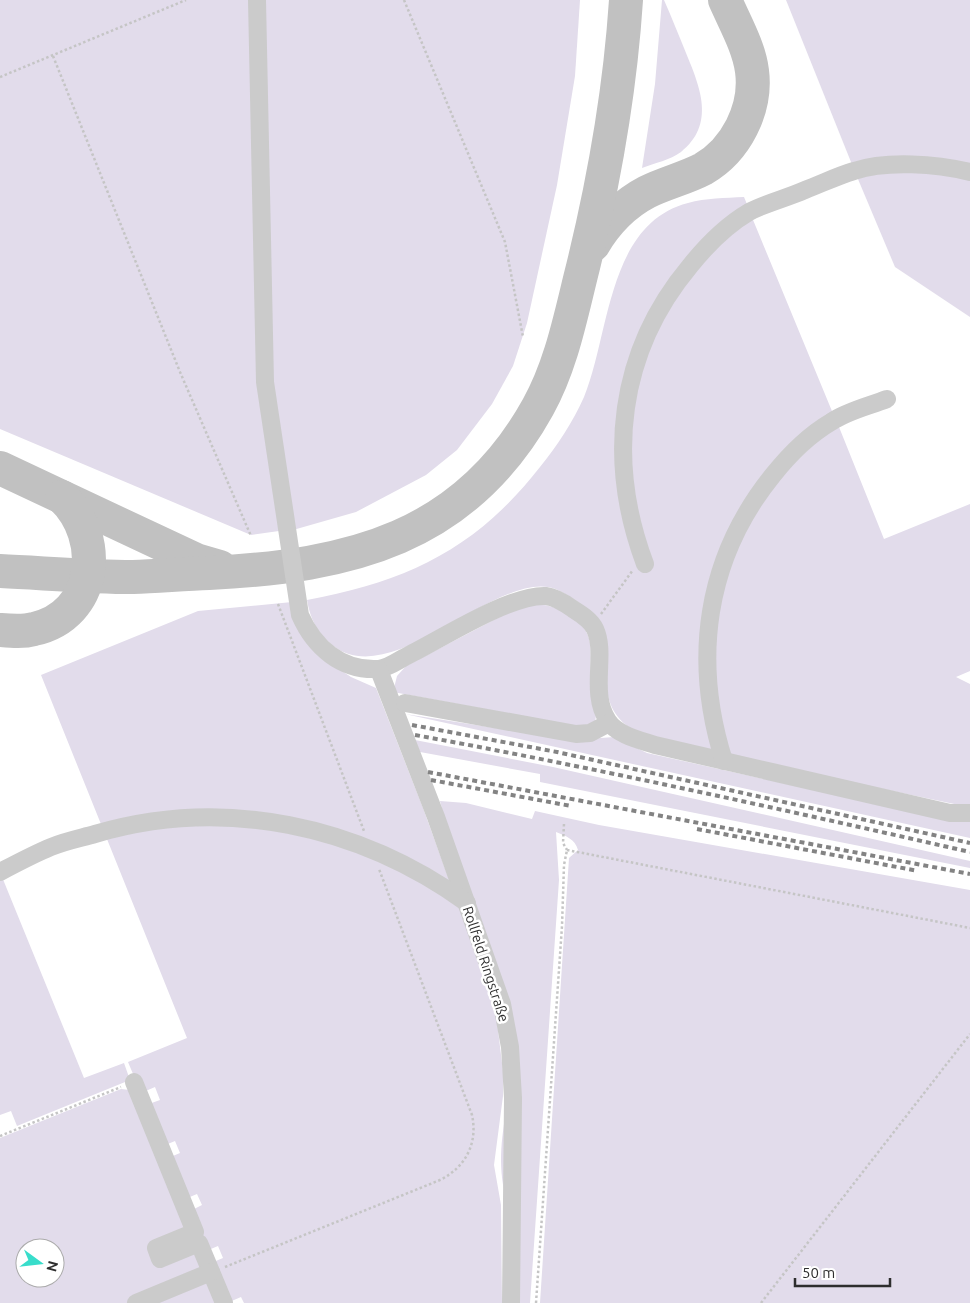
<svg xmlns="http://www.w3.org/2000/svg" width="970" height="1303" font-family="Ubuntu,sans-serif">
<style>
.green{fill:#e2dceb;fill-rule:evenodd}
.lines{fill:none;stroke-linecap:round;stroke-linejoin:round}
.taxiway{stroke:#c1c1c1;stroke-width:34}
.path{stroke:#c5c5c5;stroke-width:2.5;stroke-dasharray:2.5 2.5;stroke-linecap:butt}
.minor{stroke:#cbcbcb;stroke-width:18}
.rail{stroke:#838383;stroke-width:4;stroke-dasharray:5 4;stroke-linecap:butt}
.labels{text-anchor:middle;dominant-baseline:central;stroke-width:5;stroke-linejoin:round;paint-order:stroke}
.street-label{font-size:14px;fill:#2e2e2e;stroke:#fff}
</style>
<rect width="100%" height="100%" fill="#fff"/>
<g class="green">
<polygon points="0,0 250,0 279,531 251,535 0,429"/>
<polygon points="265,0 580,0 575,76 557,185 527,323 513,366 492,404 457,450 426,475 356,512 293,530 272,382"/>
<path d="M662,0H664C672,18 679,36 686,53C700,87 716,124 681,152C670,160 655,163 642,168L655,84Z"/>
<polygon points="786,0 970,0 970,169 853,167"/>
<polygon points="855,172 970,173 970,317 895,267"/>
<path d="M744,197L749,209C712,235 681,266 658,304C612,380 604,489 643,568L648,565C640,542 631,518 628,492C612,384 661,276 751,215L834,416C823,424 810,431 800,441C725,509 693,612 707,710C710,725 715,740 720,754C693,748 651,744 630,728C590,699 617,661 602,626C597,616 584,606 575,600C567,595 557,588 548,587C488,578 391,692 332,645C317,633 310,618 307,600C408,581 476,549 540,467C557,446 573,422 584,397C610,334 607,224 688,203C706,198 725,198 744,197Z"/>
<polygon points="837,422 884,539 970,504 970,671 956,677 970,684 970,805 959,805 726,756 719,734 711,621 754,502"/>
<polygon points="292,602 333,665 351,677 376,688 423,808 495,1006 503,1071 503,1096 494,1165 501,1205 502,1303 244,1303 241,1297 227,1303 211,1263 223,1258 218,1246 206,1251 190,1211 202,1205 197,1194 185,1199 168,1158 180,1153 175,1141 163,1146 146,1105 160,1100 155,1087 141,1093 128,1062 187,1038 41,675 198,611"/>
<path d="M534,604C556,604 587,619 590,643C592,659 589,675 591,690C593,703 599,712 594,724L586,728L393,692L397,676L406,666L509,612Z"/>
<polygon points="405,714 574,740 614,737 647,753 949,820 970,820 970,838"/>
<polygon points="415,740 553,767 970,861 970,868 540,782 540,774 420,752"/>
<path d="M440,801L466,803L532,819L535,811L599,825L970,890V1303H540L569,858L578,850C575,839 566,836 556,832L559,880L530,1303H517L518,1095Z"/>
<polygon points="0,872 84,1078 124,1063 130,1080 17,1126 11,1111 0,1115"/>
<path d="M121,1089L130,1090L220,1303H0V1138ZM25,1248H55V1278H25Z"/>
<path d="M508,1099L506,1199C497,1162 502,1136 508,1099Z"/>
</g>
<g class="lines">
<g class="taxiway">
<path d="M593,245C606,223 624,204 647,192C665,183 686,178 703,169C736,150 757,109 752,71C749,47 735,23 725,0"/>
<polyline points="0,468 196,560 220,567"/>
<path d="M0,571C44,573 88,577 133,577C158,576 184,574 209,573C349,566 465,539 538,407C562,364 571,314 583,267C605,177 620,92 626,0"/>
<path d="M0,630C12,631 23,632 34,629C97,615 105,538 62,497"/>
</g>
<g class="path">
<polyline points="404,0 505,242 523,337"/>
<polyline points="53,56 180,372 251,536"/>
<polyline points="0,77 186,0"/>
<polyline points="278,604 364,831"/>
<polyline points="601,614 633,570"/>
<polyline points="564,824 563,843 567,850"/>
<polyline points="567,850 970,928"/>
<polyline points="0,1136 121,1087"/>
<path d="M225,1267L440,1180C466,1167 478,1143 472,1115L379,869"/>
<polyline points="536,1303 562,926 564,865 567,850"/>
<polyline points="761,1303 970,1034"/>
</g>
<g class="minor">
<path d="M257,0L265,382L300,615C314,647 341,671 378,669C386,669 398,661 405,657C440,640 510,594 546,596C556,597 566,604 573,609C581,614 591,620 595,629C607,655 589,692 608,721C617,735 640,740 655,745L950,813H970"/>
<path d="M645,564C606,460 618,352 690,266C706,246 727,225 749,212C766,203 787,198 805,190C821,184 837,176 854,171C887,160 937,164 970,172"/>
<polyline points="379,670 436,817 502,1004 510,1047 513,1098 511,1303"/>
<polyline points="405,703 576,734 590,733 609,723"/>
<path d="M724,761C692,660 705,559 773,475C789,455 809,435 831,422C847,411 869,406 887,399"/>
<path d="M0,872C17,863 34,854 51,847C65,841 81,838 95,834C224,796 359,825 467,903"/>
<polyline points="134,1082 195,1232 156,1248 160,1259 199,1243 224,1303"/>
<polyline points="136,1303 211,1272"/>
</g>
<g class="rail">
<polyline points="412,725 557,752 970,843"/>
<path d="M415,735C601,769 785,810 970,852"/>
<polyline points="428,772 970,874"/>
<polyline points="431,780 571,806"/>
<polyline points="697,829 918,871"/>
</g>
</g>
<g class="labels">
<g class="street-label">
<text transform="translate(486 964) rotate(72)">Rollfeld Ringstraße</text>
</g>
</g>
<g transform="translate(40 1263) rotate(105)"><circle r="24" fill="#ffffff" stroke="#ababab"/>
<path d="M0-4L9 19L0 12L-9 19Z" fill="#38ddcb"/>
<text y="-8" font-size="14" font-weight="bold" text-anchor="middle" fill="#2e2e2e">N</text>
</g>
<path d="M795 1278v8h95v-8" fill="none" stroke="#2e2e2e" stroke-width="2.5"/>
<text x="802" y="1278" font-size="15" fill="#2e2e2e" stroke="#ffffff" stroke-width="4" paint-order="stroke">50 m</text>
</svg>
